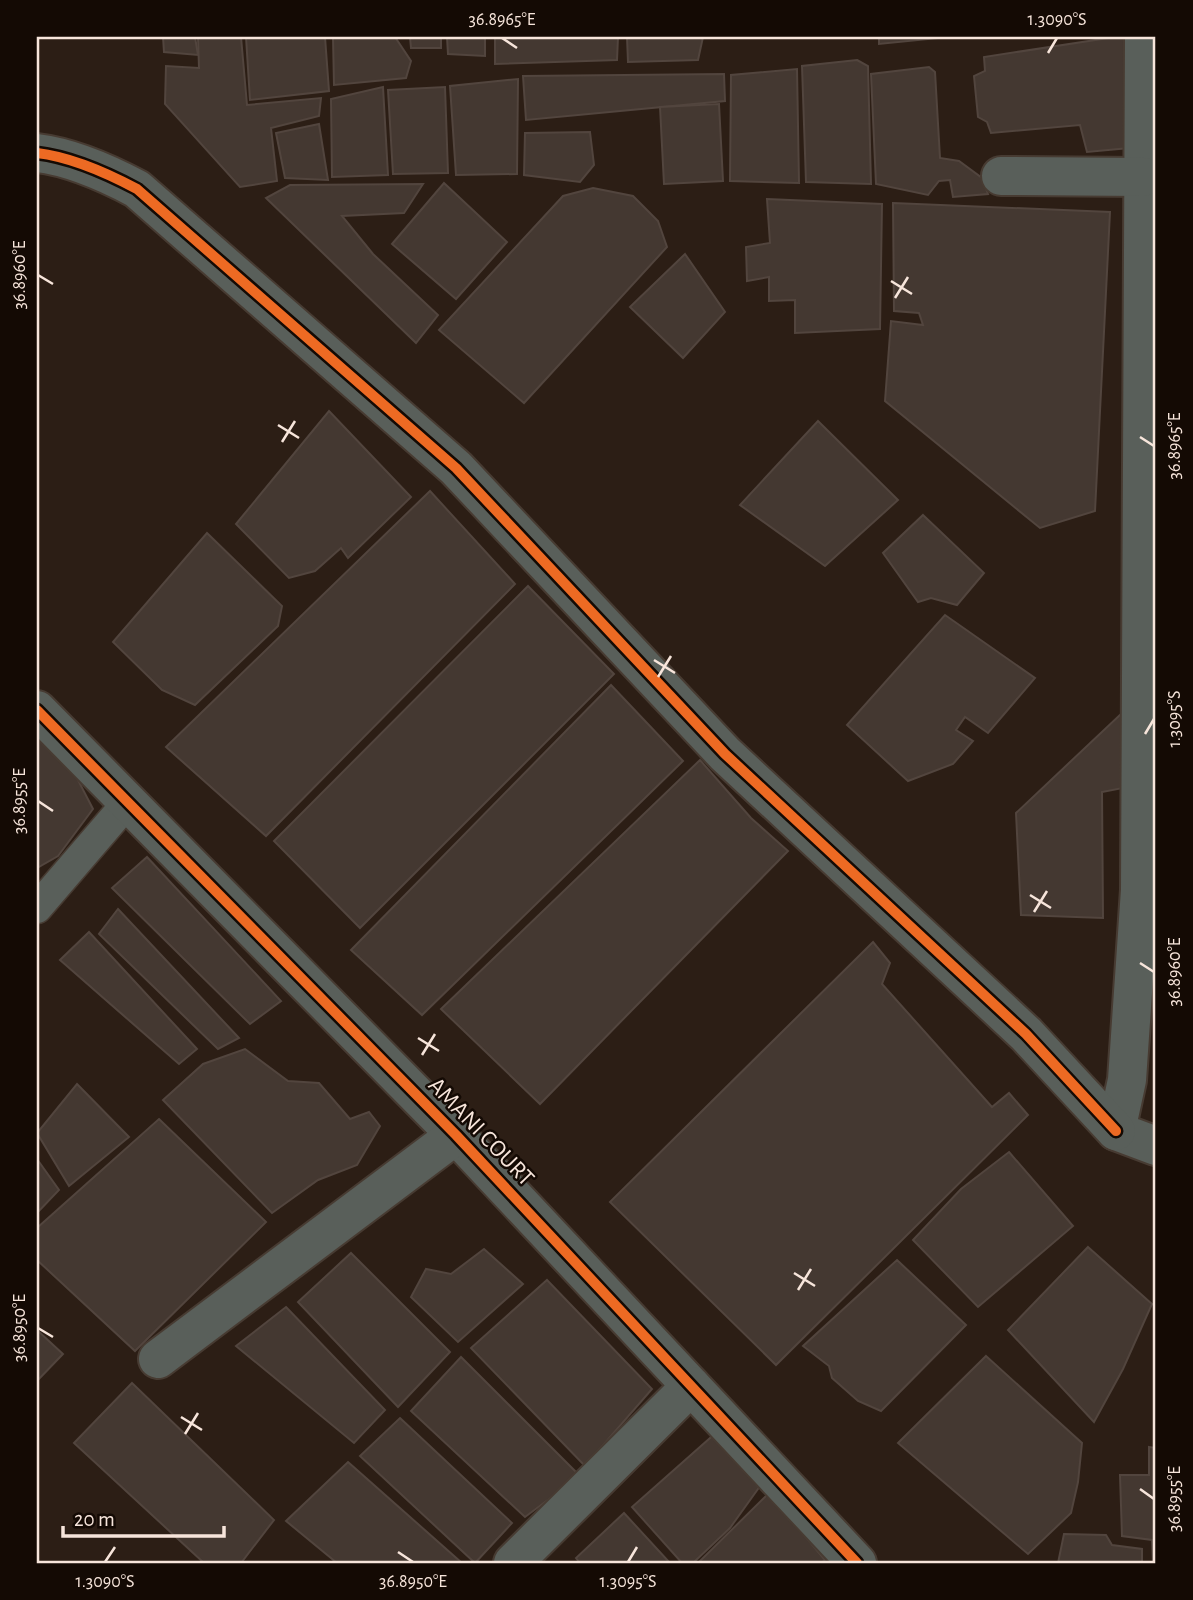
<svg xmlns="http://www.w3.org/2000/svg" width="1193" height="1600" font-family="'Alegreya Sans',sans-serif">
<style>
.building{fill:#443831;stroke:#52453e;stroke-width:2}
.lines{fill:none;stroke-linecap:round;stroke-linejoin:round}
.service-casing{stroke:#473b32;stroke-width:33}
.minor-casing{stroke:#473b32;stroke-width:42}
.service{stroke:#595f5a;stroke-width:30}
.minor{stroke:#595f5a;stroke-width:38}
.cycleway-casing{stroke:#140a04;stroke-width:15}
.cycleway{stroke:#ed6a23;stroke-width:10}
.ticks{fill:none;stroke:#f7e5db;stroke-width:2.5}
.labels{text-anchor:middle;dominant-baseline:central;stroke-width:5;stroke-linejoin:round;paint-order:stroke}
.street-label{font-size:24px;fill:#f7e5db;stroke:#140a04}
.neatline{fill:none;stroke:#f7e5db;stroke-width:2.5}
.ticks-label{font-size:18px;text-anchor:middle;fill:#f7e5db}
</style>
<rect width="100%" height="100%" fill="#2c1e15"/>
<g class="building">
<polygon points="163,37 195,37 198,55 164,52"/>
<polygon points="198,37 241,37 247,105 321,98 319,116 271,128 277,181 240,187 165,104 166,66 199,68"/>
<polygon points="246,37 325,37 329,91 250,100"/>
<polygon points="333,37 395,37 411,61 406,78 334,85"/>
<polygon points="410,37 441,37 441,48 411,48"/>
<polygon points="447,37 485,37 485,56 448,54"/>
<polygon points="495,37 618,37 617,60 495,64"/>
<polygon points="627,37 703,37 698,60 628,62"/>
<polygon points="879,37 948,37 879,44"/>
<polygon points="1115,37 1124,37 1129,148 1087,152 1080,125 991,133 987,122 978,117 974,76 985,71 984,57"/>
<polygon points="857,60 868,66 871,184 806,182 802,66"/>
<polygon points="929,67 935,72 940,158 959,161 982,178 988,194 953,197 950,180 939,181 928,195 876,184 871,74"/>
<polygon points="797,69 799,183 730,181 731,75"/>
<polygon points="724,74 725,101 526,120 523,76"/>
<polygon points="518,79 517,174 456,175 450,86"/>
<polygon points="383,87 388,175 332,177 331,99"/>
<polygon points="445,87 448,173 393,174 388,90"/>
<polygon points="719,104 723,181 664,184 660,107"/>
<polygon points="319,124 328,180 285,178 276,133"/>
<polygon points="590,132 594,165 580,182 524,175 525,133"/>
<polygon points="444,183 507,242 456,299 392,244"/>
<polygon points="423,184 404,213 342,216 373,254 438,315 416,343 266,198 290,185"/>
<polygon points="593,188 633,196 658,221 667,247 524,403 439,330 563,196"/>
<polygon points="767,199 882,204 880,329 795,333 795,300 769,301 769,277 747,281 746,247 770,243"/>
<polygon points="893,203 1110,212 1095,511 1040,528 885,401 891,321 923,325 919,313 894,311"/>
<polygon points="685,254 725,312 683,358 630,307"/>
<polygon points="329,411 411,497 348,558 341,548 315,571 289,578 236,524"/>
<polygon points="818,421 898,500 825,566 740,505"/>
<polygon points="430,491 515,584 266,836 166,747"/>
<polygon points="923,515 984,573 957,605 931,598 918,602 883,553"/>
<polygon points="207,533 282,606 278,626 195,705 162,690 113,642"/>
<polygon points="528,586 614,674 360,928 274,841"/>
<polygon points="945,615 1035,678 988,733 965,717 956,730 973,741 953,764 908,781 847,725"/>
<polygon points="611,685 683,761 422,1015 351,950"/>
<polygon points="1122,713 1123,788 1102,792 1103,918 1021,915 1016,813"/>
<polygon points="37,734 77,778 93,809 58,856 37,868"/>
<polygon points="700,760 751,818 788,851 540,1104 441,1009"/>
<polygon points="147,857 281,1001 250,1024 112,888"/>
<polygon points="118,909 239,1038 218,1049 99,934"/>
<polygon points="89,932 197,1049 179,1064 60,960"/>
<polygon points="873,942 890,963 882,984 992,1107 1009,1093 1028,1115 776,1365 610,1202"/>
<polygon points="245,1049 288,1081 319,1083 350,1119 369,1112 380,1126 357,1165 318,1180 272,1213 163,1100 203,1064"/>
<polygon points="77,1084 129,1137 69,1186 37,1133"/>
<polygon points="159,1119 266,1222 135,1351 37,1260 37,1228"/>
<polygon points="1009,1152 1073,1226 978,1307 913,1240 961,1189"/>
<polygon points="37,1159 59,1190 37,1213"/>
<polygon points="1088,1247 1152,1304 1123,1369 1094,1422 1008,1330"/>
<polygon points="484,1249 523,1284 458,1342 411,1297 426,1269 451,1274"/>
<polygon points="351,1253 450,1352 398,1407 298,1302"/>
<polygon points="897,1260 966,1325 881,1411 858,1401 832,1378 829,1366 803,1346"/>
<polygon points="547,1280 652,1389 585,1466 471,1348"/>
<polygon points="286,1307 385,1410 354,1443 236,1346"/>
<polygon points="37,1330 63,1354 37,1381"/>
<polygon points="986,1356 1082,1443 1078,1482 1071,1513 1028,1554 898,1443"/>
<polygon points="461,1357 580,1476 525,1517 411,1411"/>
<polygon points="132,1383 274,1520 241,1563 204,1563 74,1443"/>
<polygon points="400,1418 512,1523 475,1563 360,1456"/>
<polygon points="718,1431 763,1482 730,1528 693,1563 682,1563 632,1507"/>
<polygon points="1149,1447 1156,1448 1156,1563 1153,1563 1152,1540 1122,1536 1120,1475 1149,1475"/>
<polygon points="348,1462 462,1563 337,1563 286,1521"/>
<polygon points="769,1493 825,1560 821,1563 698,1563"/>
<polygon points="624,1513 670,1563 580,1563 576,1558"/>
<polygon points="1064,1534 1106,1535 1112,1545 1142,1549 1142,1563 1058,1563"/>
</g>
<g class="lines">
<defs>
<polyline id="service" points="37,908 128,802"/>
<g id="minor">
<polyline points="1144,37 1140,890 1127,1080 1116,1131 1156,1146"/>
<path d="M37,153C71,157 107,173 137,189L456,468L725,754L1026,1034L1116,1131"/>
<polyline points="1001,176 1144,177"/>
<polyline points="37,710 456,1135 857,1563"/>
<polyline points="158,1359 456,1135"/>
<polyline points="513,1563 691,1386"/>
</g>
</defs>
<use href="#service" class="service-casing"/>
<use href="#minor" class="minor-casing"/>
<use href="#service" class="service"/>
<use href="#minor" class="minor"/>
<defs>
<g id="cycleway">
<path d="M37,153C71,157 107,173 137,189L456,468L725,754L1026,1034L1116,1131"/>
<polyline points="37,710 456,1135 857,1563"/>
</g>
</defs>
<use href="#cycleway" class="cycleway-casing"/>
<use href="#cycleway" class="cycleway"/>
</g>
<path class="ticks" d="M502,38L517,48M1048,53L1057,38M38,275L53,284M891,281L912,294M895,298L908,277M278,425L299,438M1140,437L1154,446M282,442L295,421M654,660L675,673M658,677L671,656M1145,734L1154,719M38,801L53,811M1030,895L1051,908M1034,912L1047,891M1140,963L1154,972M418,1038L439,1051M422,1055L435,1034M794,1273L815,1286M798,1290L811,1269M38,1328L53,1337M181,1417L202,1430M185,1434L198,1413M1140,1489L1154,1499M398,1552L413,1562M105,1562L115,1547M628,1562L637,1547"/>
<g class="labels">
<g class="street-label">
<text transform="translate(481 1132) rotate(46)">AMANI COURT</text>
</g>
</g>
<rect width="1193" height="1600" fill="none" stroke="#140a04" stroke-width="77"/>
<path d="M63 1526v10h161v-10" fill="none" stroke="#f7e5db" stroke-width="3.5"/>
<text x="74" y="1526" font-size="21" fill="#f7e5db" stroke="#140a04" stroke-width="5" paint-order="stroke">20 m</text>
<rect x="38" y="38" width="1116" height="1524" class="neatline"/>
<g class="ticks-label">
<text x="502" y="25">36.8965°E</text>
<text x="1057" y="25">1.3090°S</text>
<text transform="translate(19 275) rotate(-90)" y="6">36.8960°E</text>
<text transform="translate(1174 446) rotate(-90)" y="6">36.8965°E</text>
<text transform="translate(1174 719) rotate(-90)" y="6">1.3095°S</text>
<text transform="translate(19 801) rotate(-90)" y="6">36.8955°E</text>
<text transform="translate(1174 972) rotate(-90)" y="6">36.8960°E</text>
<text transform="translate(19 1328) rotate(-90)" y="6">36.8950°E</text>
<text transform="translate(1174 1499) rotate(-90)" y="6">36.8955°E</text>
<text x="105" y="1587">1.3090°S</text>
<text x="413" y="1587">36.8950°E</text>
<text x="628" y="1587">1.3095°S</text>
</g>
</svg>
